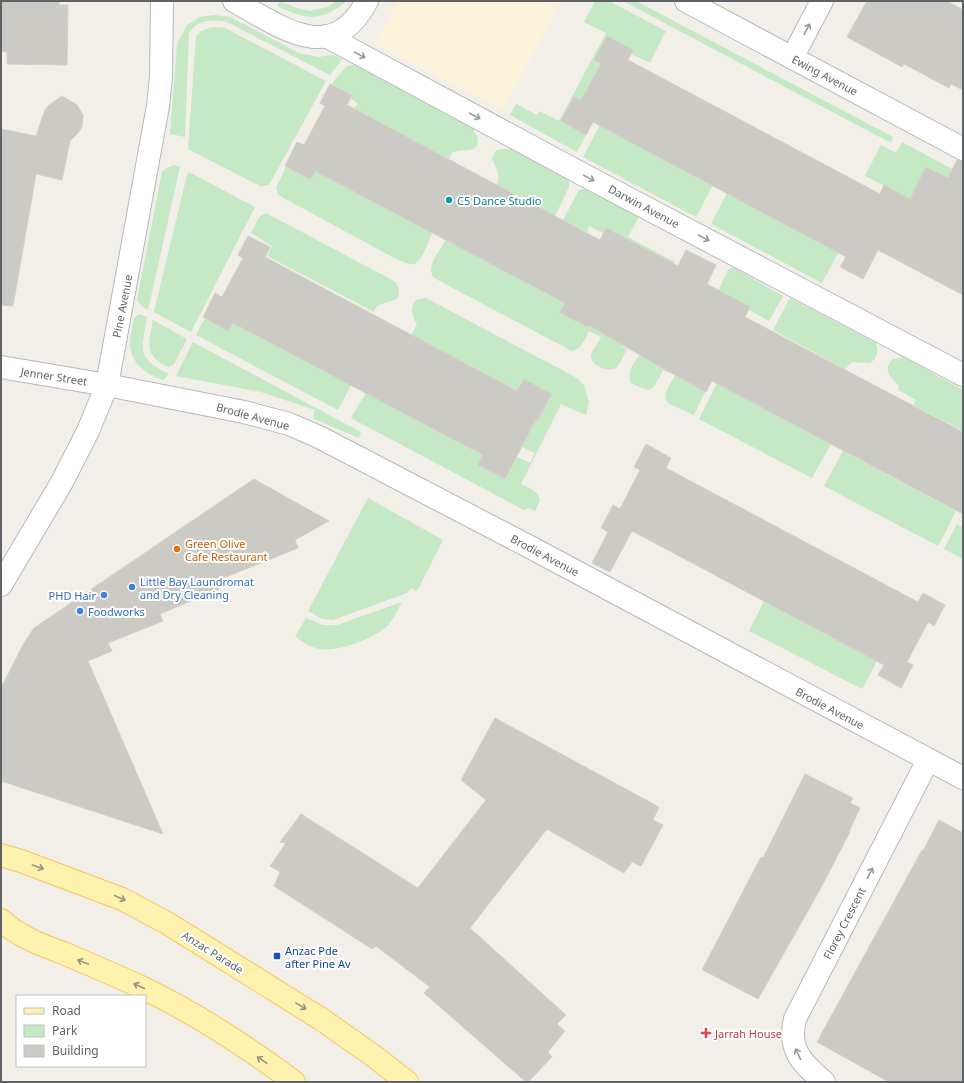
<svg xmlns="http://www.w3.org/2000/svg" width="964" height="1083" font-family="'Noto Sans',sans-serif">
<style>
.green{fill:#c5e8c5}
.sand{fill:#fbf3d9}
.building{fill:#cccac5;stroke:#d6d1c6}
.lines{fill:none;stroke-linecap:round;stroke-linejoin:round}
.minor-casing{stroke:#b5b8bc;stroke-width:24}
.major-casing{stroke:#f2c960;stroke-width:24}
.minor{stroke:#fff;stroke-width:22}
.major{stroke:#fff2af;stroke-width:22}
.oneway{stroke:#979a9d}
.oneway2{stroke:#979581}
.culture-dot{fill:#0f9aa8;stroke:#fff;stroke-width:1.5}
.food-dot{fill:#e8710a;stroke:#fff;stroke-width:1.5}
.shop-dot{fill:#3f7fe0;stroke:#fff;stroke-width:1.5}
.transit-dot{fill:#1a4fb4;stroke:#fff;stroke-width:1.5}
.health-dot{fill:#e0444e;stroke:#fff;stroke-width:1.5}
.labels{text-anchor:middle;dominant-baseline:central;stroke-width:4;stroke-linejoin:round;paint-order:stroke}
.street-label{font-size:11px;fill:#5f6368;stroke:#fff}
.culture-label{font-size:11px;fill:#0d838f;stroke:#fff;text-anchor:start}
.food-label{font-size:11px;fill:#c56008;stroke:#fff;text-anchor:start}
.shop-label{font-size:11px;fill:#366cbe;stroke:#fff;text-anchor:start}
.transit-label{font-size:11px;fill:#164399;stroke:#fff;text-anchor:start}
.health-label{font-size:11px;fill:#be3a42;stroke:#fff;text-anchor:start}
</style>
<rect width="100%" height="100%" fill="#f1efe8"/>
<g class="green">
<path d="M280,1L297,8L310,11L327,7L338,1H347C322,22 306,20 277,6Z"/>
<polygon points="595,1 609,1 666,31 650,63 631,54 633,50 607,36 601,64 581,100 574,97 561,121 586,135 577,152 510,115 516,104 537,115 539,111 559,121 606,33 584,22"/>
<polygon points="623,1 636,1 893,137 891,143"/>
<path d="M214,15L230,17L299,53L318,57L333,55L342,59L330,75L227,22C213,19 196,20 189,33L185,137L170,134L177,44L187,25L200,17Z"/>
<polygon points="213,27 225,28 326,81 269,185 263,186 262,187 188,149 196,36 201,31"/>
<polygon points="355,65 474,128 474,132 478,138 477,145 474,149 452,152 449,159 354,109 358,103 350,99 352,95 332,85 333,82 347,66"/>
<polygon points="600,125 713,185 696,217 583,157"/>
<polygon points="902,142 963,175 963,182 950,175 948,178 927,167 911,197 916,202 865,176 881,145 896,153"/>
<path d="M502,149H510L567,178L569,182V187L555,216L497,185C501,174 496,168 492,159C494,152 496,150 502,149Z"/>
<polygon points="174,165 180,167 148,310 143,307 137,300 162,172 165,169"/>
<path d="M286,167L310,179L315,171L432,233C429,240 422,262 414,264C409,265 403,261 398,260L278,195L276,188Z"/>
<polygon points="189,172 255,207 191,332 154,312 187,175"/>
<polygon points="581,189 587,189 637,216 638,218 628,237 675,262 673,264 606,228 603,233 589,226 587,232 563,220 579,190"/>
<polygon points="727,193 838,253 822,283 711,224"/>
<path d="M266,213L396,282L399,290L398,298C390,303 376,302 374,312L267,256L272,246L251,233L260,216Z"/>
<path d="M446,240L565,303L560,313L586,327L592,316L628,335L622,346L627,349C624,354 621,364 616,368C609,373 591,366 591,356C592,350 599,342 601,337L589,331C585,339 581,349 572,351L434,278C425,267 440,250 446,240Z"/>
<polygon points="731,268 735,268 783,296 769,321 749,310 750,307 691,348 728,270"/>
<path d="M426,298L577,378L584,385L589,402L586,415L561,404L521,484C529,489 538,490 540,500L535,511L529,508L524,510L351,418L366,393L483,455L478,465L505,479L517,457L530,463L535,453L516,444L531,416L538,419L551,394L524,380L517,391L411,335L417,325C412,315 409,309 416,300Z"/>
<path d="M790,298L876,343C878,351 878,358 870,363L852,362L845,369L773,330Z"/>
<path d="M139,314L147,317C142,350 135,358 169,374L163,380C146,374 130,363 130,343C130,334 133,326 134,318Z"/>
<polygon points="205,318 228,331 233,323 351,385 338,410 196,335"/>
<path d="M153,320L187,339L174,364L169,367C143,357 149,342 153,320Z"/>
<polygon points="193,342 361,432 359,438 314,419 313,417 315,410 261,392 176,376"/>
<path d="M650,346L686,365L680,378L705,392L694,415L669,404C660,395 671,384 675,375L663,370C651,392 654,394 631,383C626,372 634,364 639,355L644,357Z"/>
<path d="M903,357L963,390V431L913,405L916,400L898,390L899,386C892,377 881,371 893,359Z"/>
<polygon points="717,383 831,444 812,478 699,419"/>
<polygon points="843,451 956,511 938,546 824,486"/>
<polygon points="368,498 443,540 417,591 411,588 407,593 333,620 322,619 308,611"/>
<polygon points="962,514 963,514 957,524 963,528 963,559 944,549"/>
<polygon points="764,601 877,661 862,689 749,631"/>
<path d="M402,602C398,609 394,618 389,624C377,638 338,652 320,649C311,648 302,641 295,637L306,618L323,625H337Z"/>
</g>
<polygon class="sand" points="398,1 561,1 503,110 375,44"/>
<g class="building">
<polygon points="1,1 59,1 59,5 68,5 67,65 7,64 7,52 1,51"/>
<polygon points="867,1 947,1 963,10 963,90 951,84 949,88 904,64 902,67 847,37"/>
<polygon points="607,36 633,50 628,60 880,194 884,185 910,199 926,167 948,178 957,160 963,161 963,295 878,250 863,279 840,267 846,257 593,122 586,135 561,121 574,97 581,100 601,64 594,60"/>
<polygon points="330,84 352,95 347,105 600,240 606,228 678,266 686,250 716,265 707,284 750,307 745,317 963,432 963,514 712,381 706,392 673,374 588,325 587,327 560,313 565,303 315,171 310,179 285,166 297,142 304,145 325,106 320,103"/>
<polygon points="62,96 77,105 83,115 82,127 78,133 70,141 62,180 36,174 13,306 1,305 1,129 36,136 45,110 49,105"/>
<polygon points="248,236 270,247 265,257 517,391 524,379 551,394 538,420 536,419 505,479 478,465 483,455 233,323 228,331 203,317 215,293 222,297 243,258 238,255"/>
<polygon points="646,444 671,458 666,468 918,602 923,593 945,605 934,626 928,622 907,662 913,665 901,688 878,675 884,665 632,531 610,572 592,563 608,532 601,528 613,505 620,509 640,470 634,467"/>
<polygon points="254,479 329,521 295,540 298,548 216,581 219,589 160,614 163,621 108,643 112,651 88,661 163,834 1,781 1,688 24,643 34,628"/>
<polygon points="495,718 659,807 653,820 663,825 641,866 632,862 624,873 547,829 470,928 566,1015 557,1024 565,1031 548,1052 552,1057 528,1082 526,1082 424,993 430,987 376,946 372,949 274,886 280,872 270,866 286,843 280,842 301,814 418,888 486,800 461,780"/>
<polygon points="805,774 853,798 850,803 860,808 849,832 850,832 817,895 758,999 703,970 703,968 761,857 763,858"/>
<polygon points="939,820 963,833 963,1082 889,1082 817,1042 922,850 923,851"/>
</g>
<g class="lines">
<defs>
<g id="minor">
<path d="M234,1C281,27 332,67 367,1"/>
<polyline points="686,1 963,149"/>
<polyline points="326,36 582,174 963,375"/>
<polyline points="792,58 822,1"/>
<polyline points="1,367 107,385 244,412 289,424 319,437 528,546 963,778"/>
<polyline points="1,585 62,482 88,431 107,385 158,106 161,77 162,1"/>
<path d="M824,1082C803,1064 787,1050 795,1019L928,760"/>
</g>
<g id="major">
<polyline points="1,855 21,861 122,899 167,923 321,1019 375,1057 407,1082"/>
<path d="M1,920C18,936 41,945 63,953C89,964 115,975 141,987C195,1013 246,1046 294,1082"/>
</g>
</defs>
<use href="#minor" class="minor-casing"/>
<use href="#major" class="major-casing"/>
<use href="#minor" class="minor"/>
<use href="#major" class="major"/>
</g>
<defs><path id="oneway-shaft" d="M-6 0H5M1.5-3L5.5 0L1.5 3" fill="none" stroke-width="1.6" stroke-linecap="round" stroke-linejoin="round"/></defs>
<g class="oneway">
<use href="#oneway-shaft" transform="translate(807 29) rotate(-62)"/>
<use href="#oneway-shaft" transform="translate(360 55) rotate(28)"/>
<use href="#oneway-shaft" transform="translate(475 116) rotate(28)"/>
<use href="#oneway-shaft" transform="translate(589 178) rotate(28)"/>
<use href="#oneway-shaft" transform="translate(704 238) rotate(28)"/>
<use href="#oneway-shaft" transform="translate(870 873) rotate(-63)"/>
<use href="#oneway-shaft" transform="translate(798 1054) rotate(-116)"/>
</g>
<g class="oneway2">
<use href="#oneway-shaft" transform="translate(38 867) rotate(20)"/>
<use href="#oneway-shaft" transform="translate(120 898) rotate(24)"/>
<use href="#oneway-shaft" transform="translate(83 962) rotate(-158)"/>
<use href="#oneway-shaft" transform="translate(139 986) rotate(-155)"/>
<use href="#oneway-shaft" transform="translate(301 1006) rotate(32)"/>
<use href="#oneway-shaft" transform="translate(262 1060) rotate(-146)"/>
</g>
<circle class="culture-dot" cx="449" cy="200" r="4"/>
<circle class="food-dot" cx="177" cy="549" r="4"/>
<g class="shop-dot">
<circle cx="132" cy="587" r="4"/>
<circle cx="104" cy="595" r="4"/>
<circle cx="80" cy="611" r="4"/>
</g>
<rect class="transit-dot" x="273" y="952" width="8" height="8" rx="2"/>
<path class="health-dot" d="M704 1027h4v4h4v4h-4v4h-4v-4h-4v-4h4z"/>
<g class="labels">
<g class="street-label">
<text transform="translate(825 75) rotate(28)">Ewing Avenue</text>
<text transform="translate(644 206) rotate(28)">Darwin Avenue</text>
<text transform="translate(122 306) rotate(-79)">Pine Avenue</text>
<text transform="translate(54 376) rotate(9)">Jenner Street</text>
<text transform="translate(253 416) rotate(15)">Brodie Avenue</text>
<text transform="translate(545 555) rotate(28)">Brodie Avenue</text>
<text transform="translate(830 708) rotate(28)">Brodie Avenue</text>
<text transform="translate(844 923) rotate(-63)">Florey Crescent</text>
<text transform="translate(213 952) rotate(32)">Anzac Parade</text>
</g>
<g class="culture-label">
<text x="457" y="200">C5 Dance Studio</text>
</g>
<g class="food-label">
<text x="185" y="543">Green Olive<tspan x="185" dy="13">Cafe Restaurant</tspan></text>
</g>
<g class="shop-label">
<text x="140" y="581">Little Bay Laundromat<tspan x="140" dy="13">and Dry Cleaning</tspan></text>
<text x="96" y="595" text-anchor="end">PHD Hair</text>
<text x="88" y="611">Foodworks</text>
</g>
<g class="transit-label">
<text x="285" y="950">Anzac Pde<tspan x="285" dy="13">after Pine Av</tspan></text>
</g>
<g class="health-label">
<text x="715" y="1033">Jarrah House</text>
</g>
</g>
<rect width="964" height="1083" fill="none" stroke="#5f6368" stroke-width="4"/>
<rect x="16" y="995" width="130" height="72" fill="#ffffff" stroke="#bfc1c3"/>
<rect x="24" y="1008" width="20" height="6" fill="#fff2af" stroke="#bfc1c3"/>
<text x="52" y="1015" font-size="12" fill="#5f6368">Road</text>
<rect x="24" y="1025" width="20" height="12" fill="#c5e8c5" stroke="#bfc1c3"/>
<text x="52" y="1035" font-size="12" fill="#5f6368">Park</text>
<rect x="24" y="1045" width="20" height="12" fill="#cccac5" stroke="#bfc1c3"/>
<text x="52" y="1055" font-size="12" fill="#5f6368">Building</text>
</svg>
